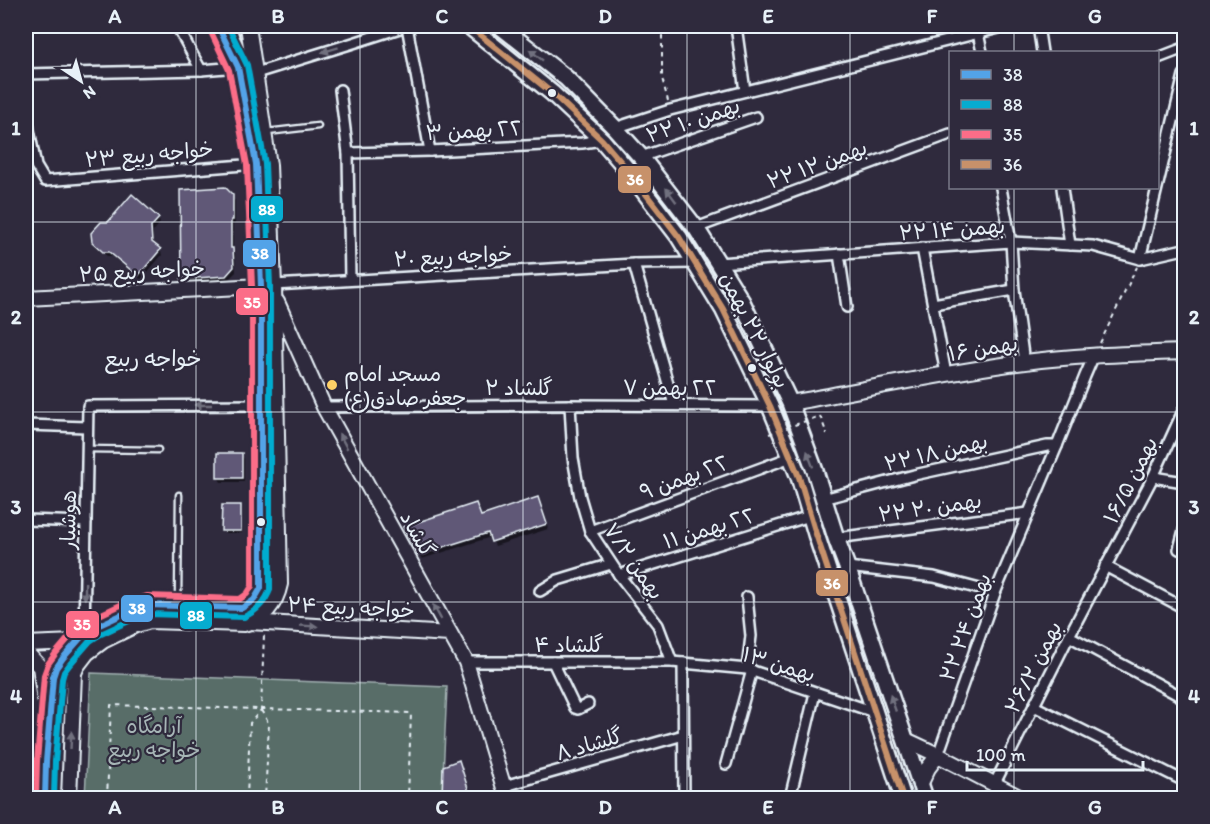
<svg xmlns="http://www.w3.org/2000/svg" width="1210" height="824" font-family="Itim,'Playpen Sans Arabic',sans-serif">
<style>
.green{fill:#586d68;stroke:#a0afb0;stroke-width:1.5}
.shadow{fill:#0007}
.building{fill:#605977;stroke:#e8f1f8;stroke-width:1.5}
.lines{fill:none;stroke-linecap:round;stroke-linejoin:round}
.lane-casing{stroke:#e8f1f8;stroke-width:9}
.street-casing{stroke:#e8f1f8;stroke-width:14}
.secondary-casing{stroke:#e8f1f8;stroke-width:18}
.primary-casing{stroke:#e8f1f8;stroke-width:20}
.path{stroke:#e8f1f8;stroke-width:2;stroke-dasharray:4.5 4.5;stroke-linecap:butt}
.lane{stroke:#2f2a3d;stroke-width:4.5}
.street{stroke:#2f2a3d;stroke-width:9}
.secondary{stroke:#2f2a3d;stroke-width:14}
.primary{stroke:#2f2a3d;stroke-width:15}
.path-bridge{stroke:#e8f1f8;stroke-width:2;stroke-dasharray:4.5 4.5;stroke-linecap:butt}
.bus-1-casing{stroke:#2f2a3d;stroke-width:10}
.bus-2-casing{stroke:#2f2a3d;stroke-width:10}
.bus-3-casing{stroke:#2f2a3d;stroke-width:10}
.bus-4-casing{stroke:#2f2a3d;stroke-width:10}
.bus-1{stroke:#53a3e8;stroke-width:6}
.bus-2{stroke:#06acd0;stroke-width:6}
.bus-3{stroke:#fb6d88;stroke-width:6}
.bus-4{stroke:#c7916a;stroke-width:6}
.oneway{fill:#70707e}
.grid{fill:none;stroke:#e8f1f8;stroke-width:1.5;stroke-opacity:0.55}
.bus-dot{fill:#e8f1f8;stroke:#2f2a3d;stroke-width:2}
.poi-dot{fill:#ffd166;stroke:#2f2a3d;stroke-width:2}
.labels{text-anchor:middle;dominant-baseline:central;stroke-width:4.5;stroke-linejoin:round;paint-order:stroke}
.street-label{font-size:21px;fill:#e8f1f8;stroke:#2f2a3d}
.poi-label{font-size:21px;fill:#e8f1f8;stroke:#2f2a3d;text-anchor:start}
.park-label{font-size:21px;fill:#a7b6b7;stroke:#2f2a3d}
.neighbourhood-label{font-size:22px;fill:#e8f1f8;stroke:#2f2a3d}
.line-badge{stroke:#2f2a3d;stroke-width:2}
.badge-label{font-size:16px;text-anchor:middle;font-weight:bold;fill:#fff}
.neatline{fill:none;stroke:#e8f1f8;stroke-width:2}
.grid-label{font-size:20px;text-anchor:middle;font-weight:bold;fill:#e8f1f8}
</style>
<rect width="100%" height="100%" fill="#2f2a3d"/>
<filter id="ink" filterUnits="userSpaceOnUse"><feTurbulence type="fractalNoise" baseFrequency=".0167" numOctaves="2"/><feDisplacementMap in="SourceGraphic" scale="12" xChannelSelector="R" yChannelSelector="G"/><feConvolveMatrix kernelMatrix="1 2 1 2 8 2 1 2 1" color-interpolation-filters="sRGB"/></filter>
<g filter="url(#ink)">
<polygon class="green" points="91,673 447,687 442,798 85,798"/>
<g class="shadow">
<polygon points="231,196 235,201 235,224 233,224 233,250 235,254 236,272 228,280 185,283 183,278"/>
<polygon points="158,219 160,223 153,232 153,245 160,250 162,255 141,280 113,256 107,256 96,247 93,242"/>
<polygon points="241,454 244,459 244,482 221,482 218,477"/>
<polygon points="540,504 548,529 495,546 491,537 422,559 405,528 481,517"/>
<polygon points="240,506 242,509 242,533 225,533 223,530"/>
<polygon points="459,762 462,768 472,798 444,798 445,767"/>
</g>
<g class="building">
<polygon points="225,187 233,195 233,220 231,220 231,248 233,248 234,267 226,276 181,279 180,190"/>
<polygon points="132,194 159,218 151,227 152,242 161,249 138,276 109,252 103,252 92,242 91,233 101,222 108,222"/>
<rect x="217" y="453" width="25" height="25"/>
<polygon points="538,497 547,524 491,542 488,533 418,555 403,527 476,503 481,516"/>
<polygon points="222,505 241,505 241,531 221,531"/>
<polygon points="459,760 471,798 442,798 443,766"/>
</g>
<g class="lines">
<defs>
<g id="lane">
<polyline points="267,132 318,126"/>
<polyline points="88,449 158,450"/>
<polyline points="178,604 179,495"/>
<polyline points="26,761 44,761"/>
</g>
<g id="street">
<polyline points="177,26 201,70"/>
<polyline points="407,26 430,151"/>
<polyline points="736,26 745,91"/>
<polyline points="1038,26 1042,52"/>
<polyline points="978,33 982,52"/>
<polyline points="1158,58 1184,48"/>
<polyline points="256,73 350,44 406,26"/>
<polyline points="26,74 201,70 238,67"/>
<polyline points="340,90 348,153 350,280"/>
<polyline points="26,114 36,166 45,181 256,164"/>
<polyline points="615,128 670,110 1007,26"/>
<polyline points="348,153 430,151 582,143 602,140"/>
<polyline points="641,157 756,117"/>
<polyline points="1001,188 1011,242 1014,290 1024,362"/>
<polyline points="1062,188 1070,245"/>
<polyline points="696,228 950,134"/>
<polyline points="922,248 946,374"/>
<polyline points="839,254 847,307"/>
<polyline points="1140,259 1184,75"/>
<polyline points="718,263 1011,242 1093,246 1140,259 1184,249"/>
<polyline points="634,264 674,405"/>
<polyline points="274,285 634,264 696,263"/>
<polyline points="933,304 1014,290"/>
<polyline points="570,405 573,458 580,497 590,531 619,575 658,625 672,662"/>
<polyline points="324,407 570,405 770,406"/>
<polyline points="26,425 87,427"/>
<polyline points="1153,477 1184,482"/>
<polyline points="823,499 914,475 1047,446 1057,446"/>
<polyline points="26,520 86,522"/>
<polyline points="1184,530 1179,549 1184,551"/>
<polyline points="590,531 791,457"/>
<polyline points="836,538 1029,513"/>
<polyline points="1105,566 1184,608"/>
<polyline points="847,567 934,577 995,593"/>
<polyline points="619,575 810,516"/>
<polyline points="540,591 558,580 611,564"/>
<polyline points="747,597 751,636 747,669"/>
<polyline points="84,634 88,406 262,405"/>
<polyline points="1069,636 1184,698"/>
<polyline points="466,662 672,662 747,669 874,712"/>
<polyline points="553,662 575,708 578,709 588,704"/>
<polyline points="683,663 684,798"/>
<polyline points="1034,706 1184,781"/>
<polyline points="938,755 995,593 1057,446 1085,376 1094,355"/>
<polyline points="726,764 752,670"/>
<polyline points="994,785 1069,636 1153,477 1184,409"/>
<polyline points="504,786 680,736 683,738"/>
<polyline points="790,798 815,693"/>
</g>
<g id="secondary">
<polyline points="26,298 261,286"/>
<polyline points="277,302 324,407 466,662 507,798"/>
<path d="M790,403C868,389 946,372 1025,362C1078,355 1131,354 1184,352"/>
<polyline points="250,622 450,634"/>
<polyline points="26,644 75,642 79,645"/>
<polyline points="26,652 40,667 45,700"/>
<polyline points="906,740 938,755 1021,798"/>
<polyline points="920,785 928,768 938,755"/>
<path d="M45,798L46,762L53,677L56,668L63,658L84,634L95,627L130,611L148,605L242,608C251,604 258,597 261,588V286L256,164L238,67L218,26"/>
<path d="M69,798L74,673L77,666L87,653L103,641L136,625L150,621L244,624C264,619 276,604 280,584L274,285L269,165L248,26"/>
</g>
<g id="primary">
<polyline points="228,26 238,67"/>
<polyline points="469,26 552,93 602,140 626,168 679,237 723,309 770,406 799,477 816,534 903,798"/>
<polyline points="500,26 566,78 615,128 641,157 696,228 718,263 742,302 790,403 815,471 836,538 847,567 925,798"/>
</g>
</defs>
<use href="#lane" class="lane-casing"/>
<use href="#street" class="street-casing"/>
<use href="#secondary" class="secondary-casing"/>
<use href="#primary" class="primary-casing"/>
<g class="path">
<polyline points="662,26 662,78 668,101"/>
<polyline points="1100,343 1137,267"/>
<polyline points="820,416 827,434"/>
<polyline points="261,710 269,724 265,798"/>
<polyline points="107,798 111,705 411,713 408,798"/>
<polyline points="107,798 128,798"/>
<polyline points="247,798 250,723 261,710 264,635"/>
</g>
<use href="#lane" class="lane"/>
<use href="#street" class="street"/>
<use href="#secondary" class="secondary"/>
<use href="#primary" class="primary"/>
<polyline class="path-bridge" points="769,434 820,416"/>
<defs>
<polyline id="bus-1" points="45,798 46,762 53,677 56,668 63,658 84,634 95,627 130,611 148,605 242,608 254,600 261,588 261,286 256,164 238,67 218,26"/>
<path id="bus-2" d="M54,798L55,762L62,679L64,672L70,664L90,641L99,635L133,619L149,614L244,617C257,611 265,603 270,590V286L265,164L247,65L228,26"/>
<polyline id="bus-3" points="36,798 37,761 44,675 48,664 56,653 78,627 91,619 127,602 147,596 240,599 247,594 252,586 252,286 247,165 229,70 210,30"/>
<polyline id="bus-4" points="469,26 552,93 602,140 626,168 679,237 723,309 770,406 799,477 816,534 903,798"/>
</defs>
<use href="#bus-1" class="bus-1-casing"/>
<use href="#bus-2" class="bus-2-casing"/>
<use href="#bus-3" class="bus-3-casing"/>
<use href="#bus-4" class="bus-4-casing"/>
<use href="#bus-1" class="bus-1"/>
<use href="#bus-2" class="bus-2"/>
<use href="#bus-3" class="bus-3"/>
<use href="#bus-4" class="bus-4"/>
</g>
<defs><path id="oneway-solid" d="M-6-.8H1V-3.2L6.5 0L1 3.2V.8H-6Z" transform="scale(1.5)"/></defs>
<g class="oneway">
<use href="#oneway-solid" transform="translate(330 50) rotate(163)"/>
<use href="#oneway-solid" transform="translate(536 55) rotate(-141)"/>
<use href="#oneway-solid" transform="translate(671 195) rotate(-127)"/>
<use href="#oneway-solid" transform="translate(203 405) rotate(180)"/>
<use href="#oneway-solid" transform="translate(343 441) rotate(-119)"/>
<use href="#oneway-solid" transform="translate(810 459) rotate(-110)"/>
<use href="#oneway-solid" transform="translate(85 591) rotate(91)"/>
<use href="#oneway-solid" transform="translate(437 612) rotate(-119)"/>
<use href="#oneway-solid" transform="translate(309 626) rotate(3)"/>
<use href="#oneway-solid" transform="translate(893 703) rotate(-109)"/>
<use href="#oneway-solid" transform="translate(71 740) rotate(-87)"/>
</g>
</g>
<path class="grid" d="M196,26V798M360,26V798M523,26V798M687,26V798M850,26V798M1014,26V52M1014,188V798M26,222H1184M26,412H1184M26,602H1184"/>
<g class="bus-dot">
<circle cx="552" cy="93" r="5"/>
<circle cx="752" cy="368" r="5"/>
<circle cx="261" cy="522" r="5"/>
</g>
<circle class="poi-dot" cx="332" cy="385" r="6"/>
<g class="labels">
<g class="street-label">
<text transform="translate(693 120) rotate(-19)">۲۲ بهمن ۱۰</text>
<text transform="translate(474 130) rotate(-3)">٢٢ بهمن ۳</text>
<text transform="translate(149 154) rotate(-5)">خواجه ربیع ۲۳</text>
<text transform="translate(817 164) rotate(-20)">۲۲ بهمن ۱۲</text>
<text transform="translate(952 229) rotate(-4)">۲۲ بهمن ۱۴</text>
<text transform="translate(453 256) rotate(-3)">خواجه ربیع ۲۰</text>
<text transform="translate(142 271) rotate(-3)">خواجه ربیع ۲۵</text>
<text transform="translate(755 330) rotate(63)">بولوار ۲۲ بهمن</text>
<text transform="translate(983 348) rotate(-9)">بهمن ۱۶</text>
<text x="519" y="387">گلشاد ۲</text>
<text x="670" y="387">٢٢ بهمن ٧</text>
<text transform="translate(936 452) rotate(-13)">۲۲ بهمن ۱۸</text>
<text transform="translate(684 477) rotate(-20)">٢٢ بهمن ۹</text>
<text transform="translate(1130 480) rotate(-63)">بهمن ۱۶/۵</text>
<text transform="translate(930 507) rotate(-8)">۲۲ بهمن ۲۰</text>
<text transform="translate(68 520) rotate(-89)">هوشیار</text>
<text transform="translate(709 528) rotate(-17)">٢٢ بهمن ١١</text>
<text transform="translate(418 534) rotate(61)">گلشاد</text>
<text transform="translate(634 561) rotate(55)">بهمن ۷/۲</text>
<text transform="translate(351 607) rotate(3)">خواجه ربیع ۲۴</text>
<text transform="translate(965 627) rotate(-70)">۲۲ بهمن ۲۴</text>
<text x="569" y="644">گلشاد ۴</text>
<text transform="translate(779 664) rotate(17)">بهمن ۱۳</text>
<text transform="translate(1033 667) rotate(-63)">بهمن ۲۶/۲</text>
<text transform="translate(589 744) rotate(-16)">گلشاد ۸</text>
</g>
<g class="poi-label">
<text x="344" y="373">مسجد امام<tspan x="344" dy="24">جعفر صادق(ع)</tspan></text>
</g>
<g class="park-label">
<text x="154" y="725">آرامگاه<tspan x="154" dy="24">خواجه ربیع</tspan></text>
</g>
<g class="neighbourhood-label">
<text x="153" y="358">خواجه ربیع</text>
</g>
</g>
<g class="line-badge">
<rect x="617" y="165" width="35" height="29" rx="6" fill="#c7916a"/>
<rect x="250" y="195" width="34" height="28" rx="6" fill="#06acd0"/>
<rect x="242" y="239" width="35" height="29" rx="6" fill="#53a3e8"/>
<rect x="235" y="287" width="34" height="29" rx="6" fill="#fb6d88"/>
<rect x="815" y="569" width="34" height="28" rx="6" fill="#c7916a"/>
<rect x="120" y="594" width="34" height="29" rx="6" fill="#53a3e8"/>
<rect x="179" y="601" width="34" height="29" rx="6" fill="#06acd0"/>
<rect x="65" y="610" width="35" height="29" rx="6" fill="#fb6d88"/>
</g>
<g class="badge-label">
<text x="635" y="185">36</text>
<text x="267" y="215">88</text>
<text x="260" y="259">38</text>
<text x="252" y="308">35</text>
<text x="832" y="589">36</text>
<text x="137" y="614">38</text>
<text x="196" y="621">88</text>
<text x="82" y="630">35</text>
</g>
<rect width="1210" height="824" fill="none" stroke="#2f2a3d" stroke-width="66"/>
<rect x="949" y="51" width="210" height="138" fill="#2f2a3d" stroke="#797a88" stroke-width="1.5"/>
<rect x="961" y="70" width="30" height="9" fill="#53a3e8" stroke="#797a88" stroke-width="1.5"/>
<text x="1003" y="81" font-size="18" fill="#e8f1f8">38</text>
<rect x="961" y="100" width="30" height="9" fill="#06acd0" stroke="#797a88" stroke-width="1.5"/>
<text x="1003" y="111" font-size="18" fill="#e8f1f8">88</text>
<rect x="961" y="130" width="30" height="9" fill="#fb6d88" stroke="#797a88" stroke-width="1.5"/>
<text x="1003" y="141" font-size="18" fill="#e8f1f8">35</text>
<rect x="961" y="160" width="30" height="9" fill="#c7916a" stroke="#797a88" stroke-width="1.5"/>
<text x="1003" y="171" font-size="18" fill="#e8f1f8">36</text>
<g transform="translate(81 81) rotate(144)" stroke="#2f2a3d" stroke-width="4.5" paint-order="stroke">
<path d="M0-4.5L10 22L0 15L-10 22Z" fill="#e8f1f8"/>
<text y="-9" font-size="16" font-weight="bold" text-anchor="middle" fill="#e8f1f8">N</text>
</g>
<path d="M967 761v9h176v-9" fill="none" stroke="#e8f1f8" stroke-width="3"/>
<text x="976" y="761" font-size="18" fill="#e8f1f8" stroke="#2f2a3d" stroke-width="4.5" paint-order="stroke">100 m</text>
<rect x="33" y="33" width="1144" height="758" class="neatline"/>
<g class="grid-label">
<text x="115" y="23">A</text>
<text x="278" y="23">B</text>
<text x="442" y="23">C</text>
<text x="605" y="23">D</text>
<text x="768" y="23">E</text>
<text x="932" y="23">F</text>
<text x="1095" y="23">G</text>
<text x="16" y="135">1</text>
<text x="1194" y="135">1</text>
<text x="16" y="324">2</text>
<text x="1194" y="324">2</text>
<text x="16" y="514">3</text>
<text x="1194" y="514">3</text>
<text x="16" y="703">4</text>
<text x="1194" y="703">4</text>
<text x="115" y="814">A</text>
<text x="278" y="814">B</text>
<text x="442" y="814">C</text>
<text x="605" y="814">D</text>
<text x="768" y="814">E</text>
<text x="932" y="814">F</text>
<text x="1095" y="814">G</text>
</g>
</svg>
